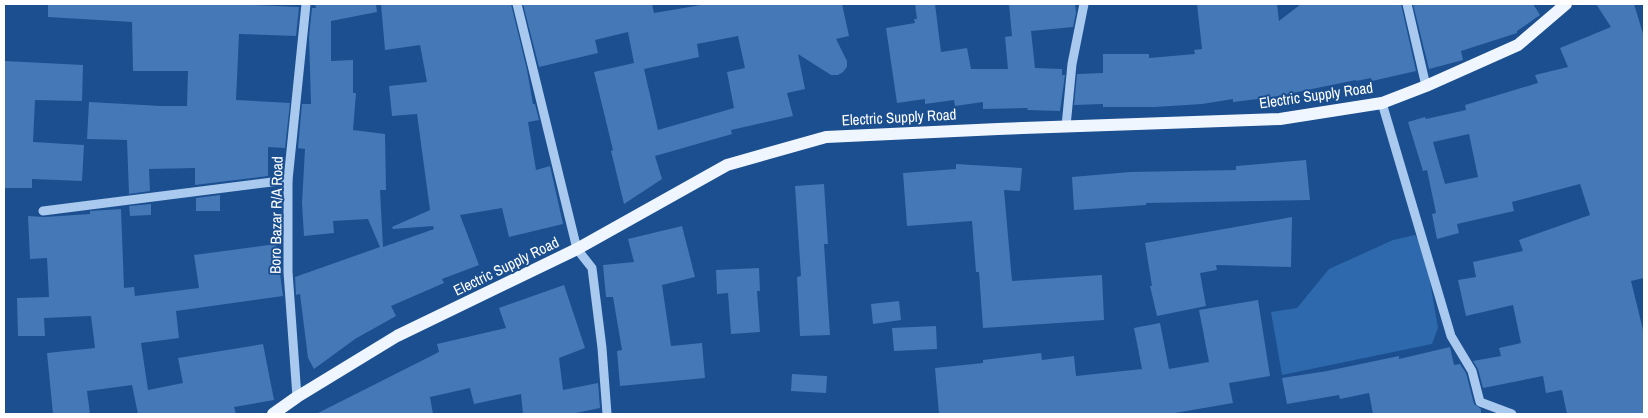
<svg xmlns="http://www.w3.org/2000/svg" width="1648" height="418" font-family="'Archivo Narrow',sans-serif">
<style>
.green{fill:#2e69ad}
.building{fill:#4478b7;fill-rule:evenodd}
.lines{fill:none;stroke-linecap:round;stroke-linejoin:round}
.minor{stroke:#a9c9ee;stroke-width:9}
.major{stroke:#f0f6ff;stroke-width:12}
.labels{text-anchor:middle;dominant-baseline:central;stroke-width:4;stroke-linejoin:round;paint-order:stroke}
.street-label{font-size:15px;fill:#fff;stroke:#1b4f8f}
</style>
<rect width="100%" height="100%" fill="#1b4f8f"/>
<polygon class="green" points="1415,235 1425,253 1438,328 1432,344 1282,375 1271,312 1297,308 1329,269 1393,240"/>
<g class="building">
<polygon points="48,4 234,4 299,7 296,36 239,34 236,100 290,103 285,148 268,147 268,176 195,185 195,168 149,169 150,191 129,194 127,140 87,139 89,102 161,106 187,106 188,71 133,71 132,22 48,17"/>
<polygon points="315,4 376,4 377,12 331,21 331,61 353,60 353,93 356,93 353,130 385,134 386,190 380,190 383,247 434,229 433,226 393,229 392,227 430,210 417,114 392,116 389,86 427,82 420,45 385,50 381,4 511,4 527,70 533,104 535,104 539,120 528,122 536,170 550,166 563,224 509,237 502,208 460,215 479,265 442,279 444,283 391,306 396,316 355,339 314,369 308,358 300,294 296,295 295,277 380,247 368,219 333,221 334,233 304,236 302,203 305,149 298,148 302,104 311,104 309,37 312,8 316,8"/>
<path d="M523,4H652L654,13L707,4H842L849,36L836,39L847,61V67L843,72L838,75H831L798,54L805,89L787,93L793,116L731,130L732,134L655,156L662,179L624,204L611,151L613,150L594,72L634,63L628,32L595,40L598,53L539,67ZM738,36L745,68L727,72L734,108L658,130L644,69L699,57L697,44Z"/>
<polygon points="915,4 935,4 941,52 967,48 971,69 1008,69 1005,37 1012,36 1009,4 1075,4 1076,13 1073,27 1031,31 1035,68 1062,69 1062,75 1065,75 1060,111 1027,110 1028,108 983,109 983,102 955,106 954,100 925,104 925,99 897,103 886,28 915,23 914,19 917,19"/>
<polygon points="1197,4 1277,4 1279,21 1301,4 1401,4 1416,71 1372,81 1371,78 1356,81 1356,80 1273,97 1233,102 1233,99 1202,104 1154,107 1103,107 1103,104 1074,105 1077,74 1103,73 1103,54 1149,54 1149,58 1195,54 1194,50 1202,49"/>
<polygon points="1413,4 1533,4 1540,15 1517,31 1517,33 1461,51 1463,60 1429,69"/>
<path d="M1596,4H1634L1644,37V278L1631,281L1644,334V414H1567L1562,390L1546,393L1543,376L1483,388L1478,369L1473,361L1501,356L1499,348L1521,343L1513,305L1466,316L1458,280L1476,277L1473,262L1523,251L1519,240L1590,215L1580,184L1512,202L1514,211L1457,224L1459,233L1437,239L1432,214L1436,213L1427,170L1423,171L1408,122L1425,117L1426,119L1466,110L1465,105L1538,83L1535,75L1568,67L1560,48L1611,27ZM1469,134L1478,177L1445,184L1433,142Z"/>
<polygon points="4,61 83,65 82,101 35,100 33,142 84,145 82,181 32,179 32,188 4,188"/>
<polygon points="1306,160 1310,200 1146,203 1146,205 1074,210 1072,177 1130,172 1236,170 1236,166"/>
<polygon points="956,164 1022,168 1020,191 1004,190 1012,281 1102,275 1104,320 983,328 979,272 976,272 972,221 907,226 903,173 956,169"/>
<polygon points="824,184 828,244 824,244 830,335 800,336 797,277 801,276 795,186"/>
<polygon points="220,195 220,211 196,211 196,198"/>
<polygon points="151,204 151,215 130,216 129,206"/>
<polygon points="121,209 124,288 134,287 135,296 199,288 194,255 276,244 283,296 176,311 179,338 141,343 148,390 183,383 178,358 263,344 274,400 234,407 236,414 138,414 132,385 87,391 90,414 53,414 47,353 95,348 91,316 44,318 45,336 18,336 17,298 49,297 47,258 30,259 28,216 44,217 90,214 90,211"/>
<polygon points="1292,217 1291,267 1216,265 1217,270 1200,273 1206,306 1157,316 1150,286 1152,286 1145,243"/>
<polygon points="682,226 695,277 662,285 671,346 702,343 705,378 620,386 617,351 622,350 613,297 606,297 603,265 634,262 628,239"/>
<polygon points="759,268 760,291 757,291 760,332 731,334 728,293 717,294 716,270"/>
<polygon points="564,285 585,348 559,358 563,390 598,383 600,408 576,413 523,414 521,394 474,404 470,388 430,397 433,414 316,414 439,352 437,344 506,328 499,308"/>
<polygon points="1258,300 1270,376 1229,383 1233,403 1169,414 939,414 935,368 983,363 983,360 1041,353 1042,360 1074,356 1076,376 1142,369 1134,328 1160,323 1169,369 1209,362 1199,310"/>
<polygon points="899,301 901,320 873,324 871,304"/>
<polygon points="936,326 937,349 894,351 892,328"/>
<polygon points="1450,347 1454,365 1460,364 1466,373 1474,404 1481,409 1481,414 1373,414 1369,393 1340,399 1339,395 1287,404 1282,378 1327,371 1399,356 1399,359"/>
<polygon points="792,374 827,376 826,393 791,391"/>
</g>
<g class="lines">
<g class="minor">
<polyline points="517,4 577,249 592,268 602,348 607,414"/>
<polyline points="1407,4 1426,86"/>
<polyline points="1382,103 1451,336 1472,371 1480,402 1512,414"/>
<polyline points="1066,126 1072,64 1084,4"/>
<polyline points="43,211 288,180"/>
<polyline points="297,397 288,272 288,180 306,4"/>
</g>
<polyline class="major" points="273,414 297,397 397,336 577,249 727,165 826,137 998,129 1280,119 1382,103 1426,86 1518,45 1566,4"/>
</g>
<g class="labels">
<g class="street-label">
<text transform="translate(1316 95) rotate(-8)">Electric Supply Road</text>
<text transform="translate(899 117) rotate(-3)">Electric Supply Road</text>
<text transform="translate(276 215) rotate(-89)">Boro Bazar R/A Road</text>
<text transform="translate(506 266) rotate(-26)">Electric Supply Road</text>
</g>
</g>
<rect width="1648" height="418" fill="none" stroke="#ffffff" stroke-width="10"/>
</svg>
